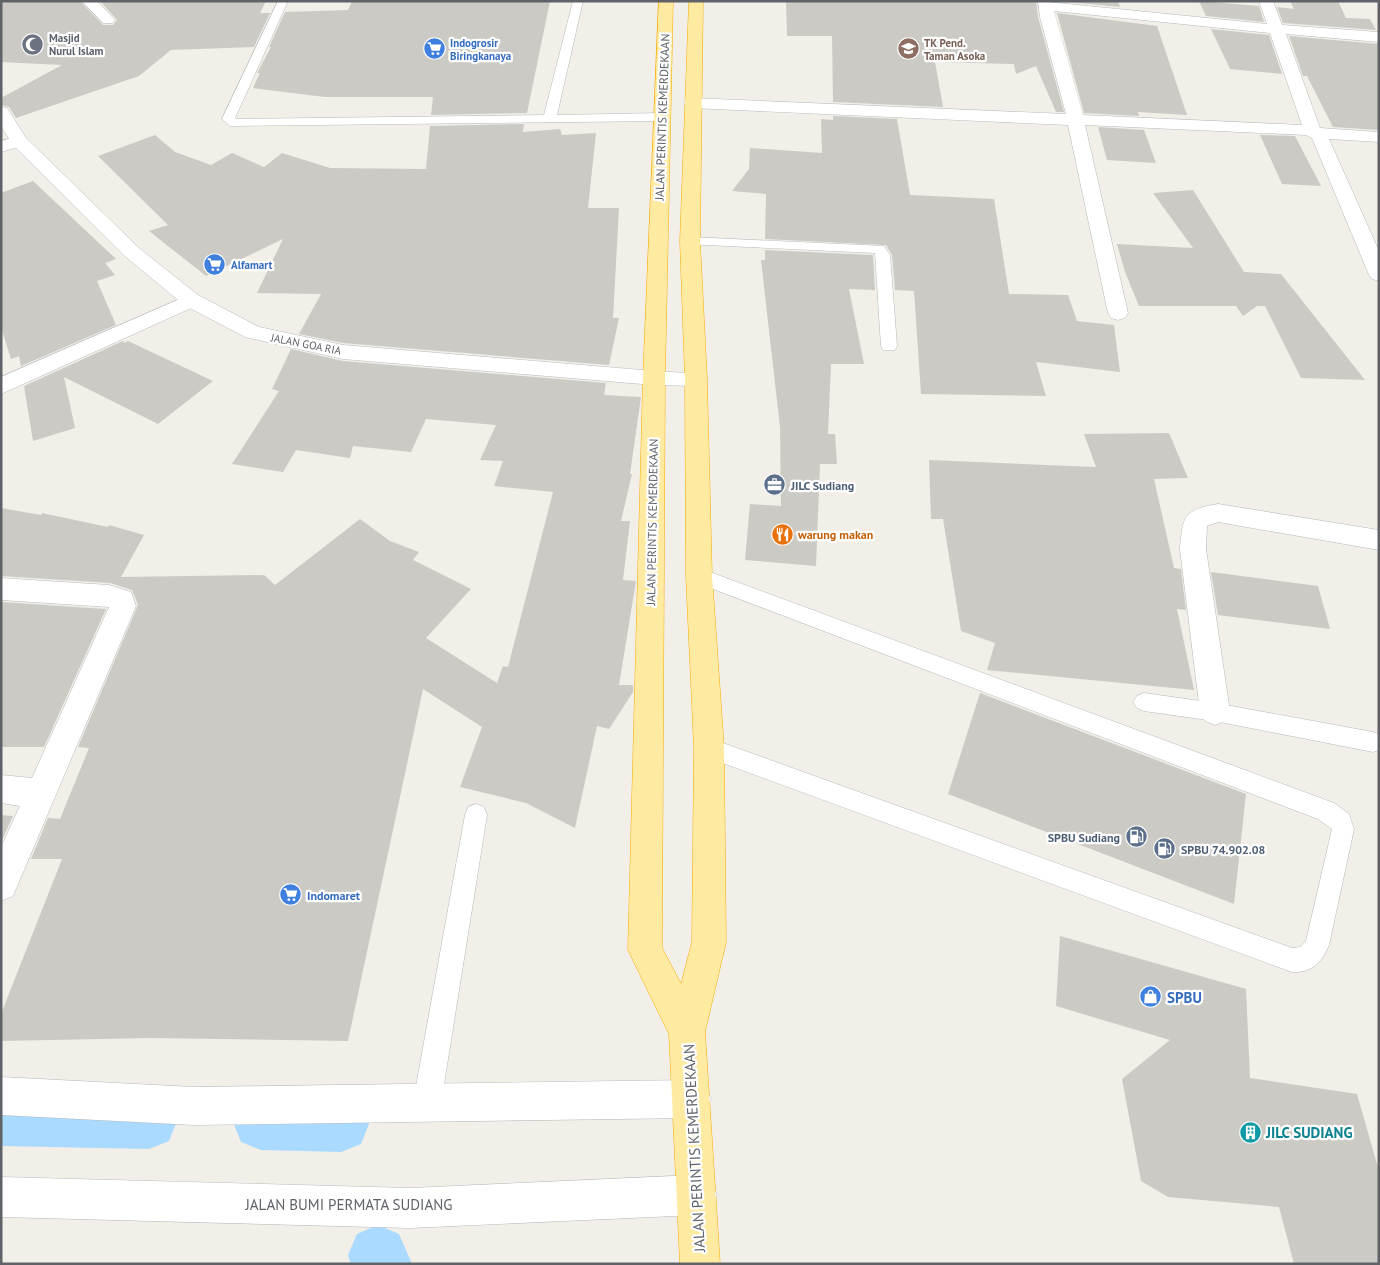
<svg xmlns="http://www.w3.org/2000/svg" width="1380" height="1265" font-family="'PT Sans',sans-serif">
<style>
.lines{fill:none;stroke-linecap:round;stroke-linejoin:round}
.canal{fill:#aadaff;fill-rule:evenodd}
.building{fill:#cccac5}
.service-casing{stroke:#b5b8bc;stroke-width:1}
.minor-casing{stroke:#b5b8bc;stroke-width:1}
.secondary-casing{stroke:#b6babf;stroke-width:1}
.trunk-casing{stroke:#f9ab00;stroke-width:1}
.service{fill:#fff;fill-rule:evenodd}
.minor{fill:#fff;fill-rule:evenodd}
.secondary{fill:#fff;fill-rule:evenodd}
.trunk{fill:#feeaa1;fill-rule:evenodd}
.labels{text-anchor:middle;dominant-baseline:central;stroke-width:4.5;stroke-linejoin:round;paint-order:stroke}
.far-worship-label{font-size:11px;font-weight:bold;fill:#5b616d;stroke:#fff;text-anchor:start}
.far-shop-label{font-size:11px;font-weight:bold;fill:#366cbe;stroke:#fff;text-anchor:start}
.far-education-label{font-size:11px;font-weight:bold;fill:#785e54;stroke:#fff;text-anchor:start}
.far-street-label{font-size:11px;fill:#5f6368;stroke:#fff}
.street-label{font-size:12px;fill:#5f6368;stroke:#fff}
.service-label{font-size:12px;font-weight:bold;fill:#4e5e75;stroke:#fff;text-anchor:start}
.food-label{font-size:12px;font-weight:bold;fill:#c56008;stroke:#fff;text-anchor:start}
.shop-label{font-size:12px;font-weight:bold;fill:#366cbe;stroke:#fff;text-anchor:start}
.near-shop-label{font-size:15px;font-weight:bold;fill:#366cbe;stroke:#fff;text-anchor:start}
.near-culture-label{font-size:15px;font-weight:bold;fill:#0d838f;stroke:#fff;text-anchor:start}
.near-street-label{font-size:15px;fill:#5f6368;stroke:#fff}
</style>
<rect width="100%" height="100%" fill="#f1efe8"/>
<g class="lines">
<g class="canal">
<polygon points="1,1090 149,1093 169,1101 177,1121 169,1141 149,1149 1,1146"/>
<polygon points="261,1094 341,1096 361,1104 369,1124 361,1144 341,1152 261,1150 241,1142 233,1122 241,1102"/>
<polygon points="378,1225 399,1234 412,1264 351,1264 348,1255 357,1234"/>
</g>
</g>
<g class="building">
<polygon points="1,1 80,1 103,25 113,25 117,20 100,1 266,1 260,13 270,13 254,47 171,50 139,76 16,118 9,107 1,105 1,98 62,65 1,62"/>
<polygon points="352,1 550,1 527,113 431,115 433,97 325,97 253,88 260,73 257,73 271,47 269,47 285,12 348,10"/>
<polygon points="786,1 1036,1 1038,17 1064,112 1056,112 1036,66 1016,74 1014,64 935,62 943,107 833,102 832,36 787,36"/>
<polygon points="1059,1 1118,1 1120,7"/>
<polygon points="1199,1 1259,6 1264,22 1206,16"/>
<polygon points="1290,1 1338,1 1346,18 1370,19 1376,30 1283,23 1277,7 1294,9"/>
<polygon points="1057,13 1157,26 1187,115 1138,112 1139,116 1084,113"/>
<polygon points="1211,29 1269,35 1282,74 1230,69"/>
<polygon points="1289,36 1379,44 1379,130 1333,127 1307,76 1303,76"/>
<polygon points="833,116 897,119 910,195 994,199 1009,294 1068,295 1077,321 1114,325 1120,372 1036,362 1046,396 921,394 914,291 895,290 892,255 886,245 765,239 766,194 732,191 749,169 750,148 822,153 821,119 833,120"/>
<polygon points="524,124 523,132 560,129 562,135 596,133 588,208 619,208 613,318 619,318 609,365 343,343 299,334 321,294 257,293 283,239 206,276 149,231 168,225 98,156 155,135 175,152 211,165 232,153 264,167 282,153 330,168 426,169 430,126"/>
<polygon points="1098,127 1144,130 1156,163 1107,160"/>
<polygon points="1260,135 1295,136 1321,186 1282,184"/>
<polygon points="33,181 116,259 105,263 115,275 97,281 116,325 21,366 19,356 11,359 1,327 1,193"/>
<polygon points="1193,190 1244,272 1281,274 1365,380 1301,378 1265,306 1257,306 1243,316 1236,306 1139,306 1125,272 1117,244 1193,248 1153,193"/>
<polygon points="765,250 873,255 875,290 849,289 864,364 831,364 828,434 835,434 837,464 820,464 816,566 745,560 750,504 781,506 780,427 761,260 765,260"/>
<polygon points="123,341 124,343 128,341 213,381 158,424 64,377 75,428 33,441 24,386"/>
<polygon points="291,349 343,361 606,383 604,395 641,397 630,474 632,474 621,521 630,521 623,580 636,581 619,685 633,685 633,692 609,729 597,726 575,828 526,803 460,787 482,727 423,689 348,1041 151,1038 1,1041 1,1014 62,859 31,859 48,818 60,819 89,748 78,747 138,605 132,590 110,583 1,576 1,508 41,515 42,513 108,527 109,525 144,535 121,577 264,575 275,585 360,519 390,541 419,552 413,560 471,589 426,638 497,683 503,666 508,667 553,492 494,486 503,461 480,460 496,425 426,419 411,452 353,446 350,458 296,450 283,472 232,464 279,391 272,389"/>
<polygon points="1169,433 1188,478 1154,479 1174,568 1181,569 1186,610 1177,609 1194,690 987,670 995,643 961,631 943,519 931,519 929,460 1096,467 1084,434"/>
<polygon points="1211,572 1318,586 1330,629 1218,615"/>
<polygon points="1,602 106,609 44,747 1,747"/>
<polygon points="980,693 1246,794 1234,904 948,794"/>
<polygon points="1,815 13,816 1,842"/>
<polygon points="1060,936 1246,989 1250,1078 1357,1094 1379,1171 1379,1264 1294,1264 1279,1207 1168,1197 1141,1181 1122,1079 1170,1040 1056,1006"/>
</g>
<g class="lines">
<defs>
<g id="service">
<polygon points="278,1 288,1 235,118 237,119 544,115 573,1 583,1 557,115 662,113 668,117 662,121 230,126 222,119"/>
<polygon points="690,237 884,246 890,255 897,346 895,350 883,350 881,346 875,253 685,244 683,241 685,238"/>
<path d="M699,568L1334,803L1349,814L1354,829L1329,945C1322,962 1312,973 1292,972L701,755L698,748L701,741L709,738L1292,948L1300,947L1306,941L1332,829L1318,819L692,581L689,576L692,571Z"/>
<polygon points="1144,693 1215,703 1373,732 1379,734 1379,750 1373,752 1215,721 1144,711 1137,708 1133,702 1137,696"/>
<polygon points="476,804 484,807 487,815 441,1103 437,1113 427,1117 417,1113 413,1103 465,815 468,807"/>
</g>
<g id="minor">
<polygon points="82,1 97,1 115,20 113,23 103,23"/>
<path d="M1038,1L1267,24L1259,1H1273L1282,25L1379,32V42L1286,34L1320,128L1379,132V142L1329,139L1379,251V281L1372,279L1369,275L1312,138L1306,135L1085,125L1128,313L1125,318L1118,320L1111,318L1108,313L1068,125L692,108L686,107L684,103L686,99L692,98L1066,114L1040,17ZM1054,11L1270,33L1302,125L1083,115Z"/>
<polygon points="19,136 25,137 28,141 25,145 1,152 1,141"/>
<polygon points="191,294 198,295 201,300 198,305 1,394 1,377"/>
<path d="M1218,504L1379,530V550L1218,522L1207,526L1206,549L1230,712L1225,721L1215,725L1205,721L1200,712L1180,549C1183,516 1183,510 1218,504Z"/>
<polygon points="1,578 109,585 131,592 136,606 13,896 1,901 1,847 20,806 1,803 1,775 32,778 109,607 1,600"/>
<polygon points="1,1077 194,1087 692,1080 705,1086 711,1099 705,1112 692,1118 194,1125 1,1115"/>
<polygon points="697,1175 711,1181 717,1195 711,1209 697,1215 410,1228 1,1217 1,1177 410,1188"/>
</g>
<polygon id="secondary" points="1,107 7,108 26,138 140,249 198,295 259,327 343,345 654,371 704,374 707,379 704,384 696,386 654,385 343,359 245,337 184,305 126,257 13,145 1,126"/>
<polygon id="trunk" points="659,1 673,1 665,378 662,948 681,984 692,942 694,748 686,576 685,379 680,241 689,1 703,1 700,241 707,379 712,576 724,748 726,942 705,1032 720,1264 680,1264 669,1034 628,950 643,378"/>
</defs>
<use href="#service" class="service-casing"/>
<use href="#minor" class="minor-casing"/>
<use href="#secondary" class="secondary-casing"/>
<use href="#trunk" class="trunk-casing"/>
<use href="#service" class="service"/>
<use href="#minor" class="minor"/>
<use href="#secondary" class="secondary"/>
<use href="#trunk" class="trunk"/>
</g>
<defs>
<symbol id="mosque-disc" viewBox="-11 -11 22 22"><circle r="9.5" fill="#6b7280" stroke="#fff"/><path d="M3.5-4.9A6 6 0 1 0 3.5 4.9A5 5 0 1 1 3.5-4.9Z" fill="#fff"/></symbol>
<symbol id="supermarket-disc" viewBox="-11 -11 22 22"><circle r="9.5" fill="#3f7fe0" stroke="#fff"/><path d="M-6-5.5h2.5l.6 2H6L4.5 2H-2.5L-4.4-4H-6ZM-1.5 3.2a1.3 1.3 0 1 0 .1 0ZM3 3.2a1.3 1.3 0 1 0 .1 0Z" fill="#fff"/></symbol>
<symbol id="school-disc" viewBox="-11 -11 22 22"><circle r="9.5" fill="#8d6e63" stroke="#fff"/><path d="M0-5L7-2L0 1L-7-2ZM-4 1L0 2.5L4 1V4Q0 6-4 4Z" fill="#fff"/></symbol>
<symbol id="office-disc" viewBox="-11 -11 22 22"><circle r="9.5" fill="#5c6f8a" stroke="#fff"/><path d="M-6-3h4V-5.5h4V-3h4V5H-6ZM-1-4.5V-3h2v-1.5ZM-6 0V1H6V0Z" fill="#fff"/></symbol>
<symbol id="restaurant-disc" viewBox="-11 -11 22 22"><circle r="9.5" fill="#e8710a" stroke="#fff"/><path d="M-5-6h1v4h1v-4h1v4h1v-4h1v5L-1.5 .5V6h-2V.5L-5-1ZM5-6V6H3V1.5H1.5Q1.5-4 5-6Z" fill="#fff"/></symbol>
<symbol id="fuel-disc" viewBox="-11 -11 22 22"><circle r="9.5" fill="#5c6f8a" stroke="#fff"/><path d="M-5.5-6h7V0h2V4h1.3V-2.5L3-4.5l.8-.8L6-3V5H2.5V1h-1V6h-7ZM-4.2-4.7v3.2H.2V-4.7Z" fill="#fff"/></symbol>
<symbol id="shop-disc" viewBox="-11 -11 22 22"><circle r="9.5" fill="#3f7fe0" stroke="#fff"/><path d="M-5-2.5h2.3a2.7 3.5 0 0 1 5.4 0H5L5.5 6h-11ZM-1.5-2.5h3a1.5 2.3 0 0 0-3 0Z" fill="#fff"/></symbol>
<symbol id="building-disc" viewBox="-11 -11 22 22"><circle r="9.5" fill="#0f9aa8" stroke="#fff"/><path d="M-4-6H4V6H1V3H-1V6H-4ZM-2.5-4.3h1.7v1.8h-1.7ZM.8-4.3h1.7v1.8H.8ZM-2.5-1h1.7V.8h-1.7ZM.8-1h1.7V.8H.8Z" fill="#fff"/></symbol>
</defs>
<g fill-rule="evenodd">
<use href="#mosque-disc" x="20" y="32" width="25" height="25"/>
<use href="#supermarket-disc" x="422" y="36" width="25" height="25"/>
<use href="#school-disc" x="896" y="36" width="25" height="25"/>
<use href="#supermarket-disc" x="202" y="252" width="25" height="25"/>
<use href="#office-disc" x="762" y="472" width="25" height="25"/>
<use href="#restaurant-disc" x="770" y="522" width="25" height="25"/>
<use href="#fuel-disc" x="1124" y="824" width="25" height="25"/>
<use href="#fuel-disc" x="1152" y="836" width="25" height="25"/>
<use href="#supermarket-disc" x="278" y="882" width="25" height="25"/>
<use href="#shop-disc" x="1138" y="984" width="25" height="25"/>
<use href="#building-disc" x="1238" y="1120" width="25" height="25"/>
</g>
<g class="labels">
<g class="far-worship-label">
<text x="49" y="38">Masjid<tspan x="49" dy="13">Nurul Islam</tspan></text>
</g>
<g class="far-shop-label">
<text x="450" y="43">Indogrosir<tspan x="450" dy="13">Biringkanaya</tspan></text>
<text x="231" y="265">Alfamart</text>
</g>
<g class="far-education-label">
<text x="924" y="43">TK Pend.<tspan x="924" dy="13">Taman Asoka</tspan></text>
</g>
<g class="far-street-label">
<text transform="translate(306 344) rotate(11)">JALAN GOA RIA</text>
</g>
<g class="street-label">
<text transform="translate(662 117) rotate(-88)">JALAN PERINTIS KEMERDEKAAN</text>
<text transform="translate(652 522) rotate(-89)">JALAN PERINTIS KEMERDEKAAN</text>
</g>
<g class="service-label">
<text x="791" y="485">JILC Sudiang</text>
<text x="1120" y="837" text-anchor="end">SPBU Sudiang</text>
<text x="1181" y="849">SPBU 74.902.08</text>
</g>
<g class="food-label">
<text x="798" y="534">warung makan</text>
</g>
<g class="shop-label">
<text x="307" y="895">Indomaret</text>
</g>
<g class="near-shop-label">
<text x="1167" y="997">SPBU</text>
</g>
<g class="near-culture-label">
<text x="1266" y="1132">JILC SUDIANG</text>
</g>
<g class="near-street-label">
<text transform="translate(694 1148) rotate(-93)">JALAN PERINTIS KEMERDEKAAN</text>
<text x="349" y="1204">JALAN BUMI PERMATA SUDIANG</text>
</g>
</g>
<rect width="1380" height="1265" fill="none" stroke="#5f6368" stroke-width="5"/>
</svg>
